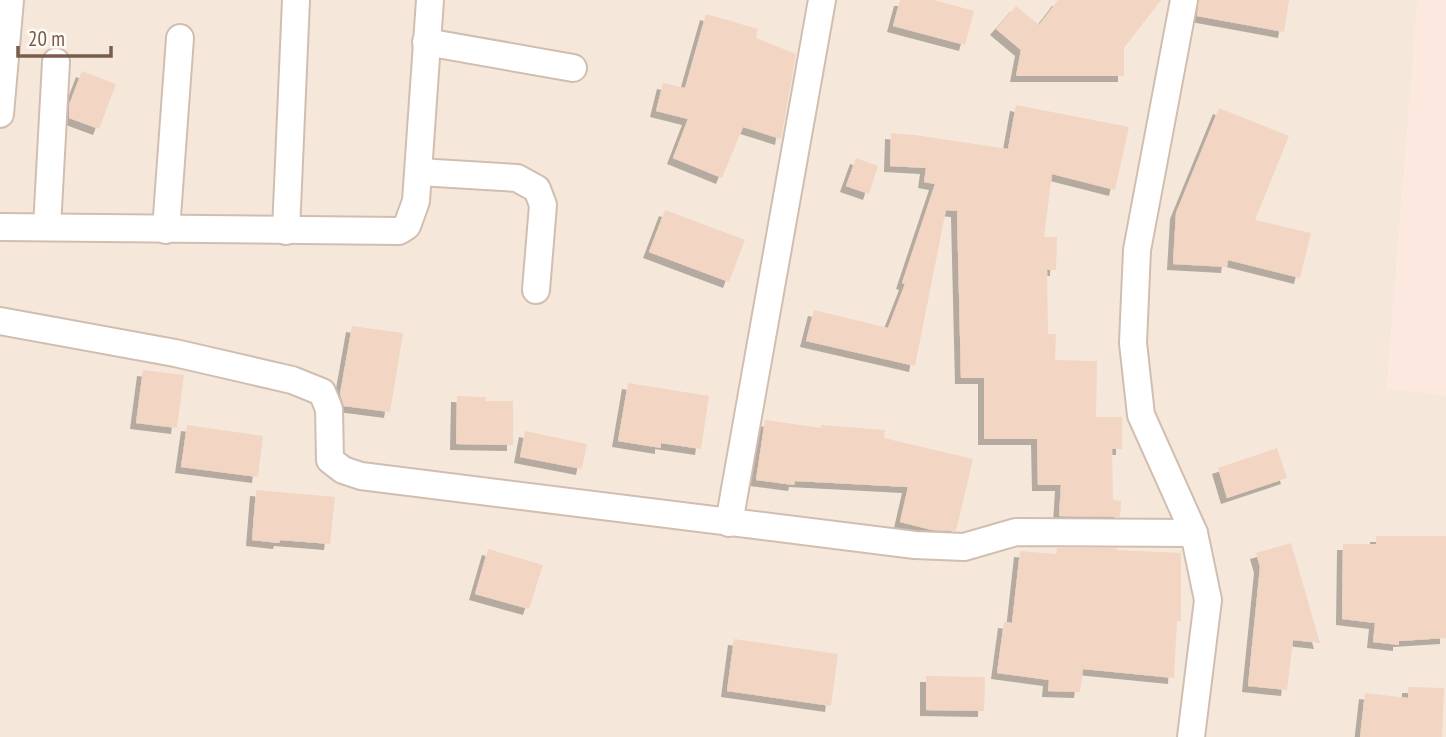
<svg xmlns="http://www.w3.org/2000/svg" width="1446" height="737" font-family="'PT Sans Narrow',sans-serif">
<style>
.residential{fill:#f5e8da}
.commercial{fill:#fde8e0}
.building{fill:#f3d5c3;filter:url(#shadow)}
.lines{fill:none;stroke-linecap:round;stroke-linejoin:round}
.minor-casing{stroke:#d1beb0;stroke-width:30}
.minor{stroke:#fff;stroke-width:26}
</style>
<defs>
<filter id="shadow"><feDropShadow dx="-6" dy="6" stdDeviation="0" flood-color="#0004"/></filter>
</defs>
<rect width="100%" height="100%" fill="#fdf6ec"/>
<polygon class="residential" points="0,0 1418,0 1387,388 1446,395 1446,737 0,737"/>
<polygon class="commercial" points="1418,0 1446,0 1446,395 1387,389"/>
<g class="building">
<polygon points="900,0 934,0 974,11 965,45 893,26"/>
<polygon points="1058,0 1161,0 1124,48 1124,76 1016,76 1021,50 996,29 1016,6 1039,25"/>
<polygon points="1199,0 1289,0 1284,32 1197,16"/>
<polygon points="706,14 758,29 756,38 796,54 781,139 743,127 722,178 673,158 688,119 656,111 663,83 685,88"/>
<polygon points="82,71 116,84 99,129 69,118 69,105"/>
<polygon points="1016,105 1129,127 1115,190 1052,174 1044,237 1057,237 1056,270 1047,270 1048,334 1056,334 1055,360 1097,361 1096,417 1122,417 1122,449 1112,449 1113,500 1121,501 1120,517 1059,516 1061,485 1038,485 1037,439 984,439 984,378 961,378 957,211 946,210 915,366 806,341 814,310 888,328 905,284 902,283 935,184 924,182 926,168 890,166 891,133 915,135 1008,149"/>
<polygon points="1219,108 1289,136 1255,220 1311,233 1300,278 1228,260 1227,267 1173,264 1176,213"/>
<polygon points="856,158 878,166 869,194 846,186"/>
<polygon points="665,210 745,240 729,282 649,252"/>
<polygon points="352,326 403,333 390,412 344,406 340,394"/>
<polygon points="143,370 184,375 177,428 136,423"/>
<polygon points="628,383 709,396 701,449 661,443 661,448 618,441"/>
<polygon points="457,396 486,397 486,401 513,401 513,445 456,444"/>
<polygon points="765,420 821,428 821,425 885,430 884,438 973,459 956,531 932,530 900,522 908,487 795,481 794,485 756,480"/>
<polygon points="187,425 263,436 258,477 181,467"/>
<polygon points="525,431 587,444 582,469 520,457"/>
<polygon points="1277,448 1287,478 1227,498 1218,468"/>
<polygon points="256,490 335,497 330,544 280,540 279,543 252,540"/>
<polygon points="1376,536 1446,536 1446,638 1399,641 1399,645 1373,642 1375,623 1342,619 1343,544 1376,544"/>
<polygon points="1291,543 1320,643 1293,640 1287,690 1248,686 1260,567 1256,553"/>
<polygon points="1057,548 1117,548 1117,550 1181,553 1181,621 1177,621 1174,678 1083,669 1080,692 1048,691 1049,680 997,673 1004,622 1012,623 1020,551 1056,554"/>
<polygon points="488,549 543,565 529,609 475,594"/>
<polygon points="734,639 838,654 831,706 727,691"/>
<polygon points="926,676 985,677 984,711 926,710"/>
<polygon points="1408,687 1444,688 1442,737 1360,737 1365,693 1408,698"/>
</g>
<g class="lines">
<defs>
<g id="minor">
<polyline points="1184,0 1137,250 1133,343 1141,415 1194,533 1208,600 1191,737"/>
<polyline points="426,42 573,68"/>
<polyline points="0,114 10,0"/>
<polyline points="419,172 517,178 537,189 543,205 536,290"/>
<polyline points="0,227 399,231 407,226 416,201 430,0"/>
<polyline points="47,227 56,62"/>
<polyline points="166,230 180,38"/>
<polyline points="286,231 296,0"/>
<polyline points="0,321 175,353 292,380 322,392 329,409 330,460 343,470 361,476 915,545 964,547 1016,532 1194,533"/>
<polyline points="729,523 822,0"/>
</g>
</defs>
<use href="#minor" class="minor-casing"/>
<use href="#minor" class="minor"/>
</g>
<path d="M18 46v10h93v-10" fill="none" stroke="#7a5c4d" stroke-width="3.5"/>
<text x="28" y="46" font-size="21" fill="#7a5c4d" stroke="#fffaf3" stroke-width="5" paint-order="stroke">20 m</text>
</svg>
